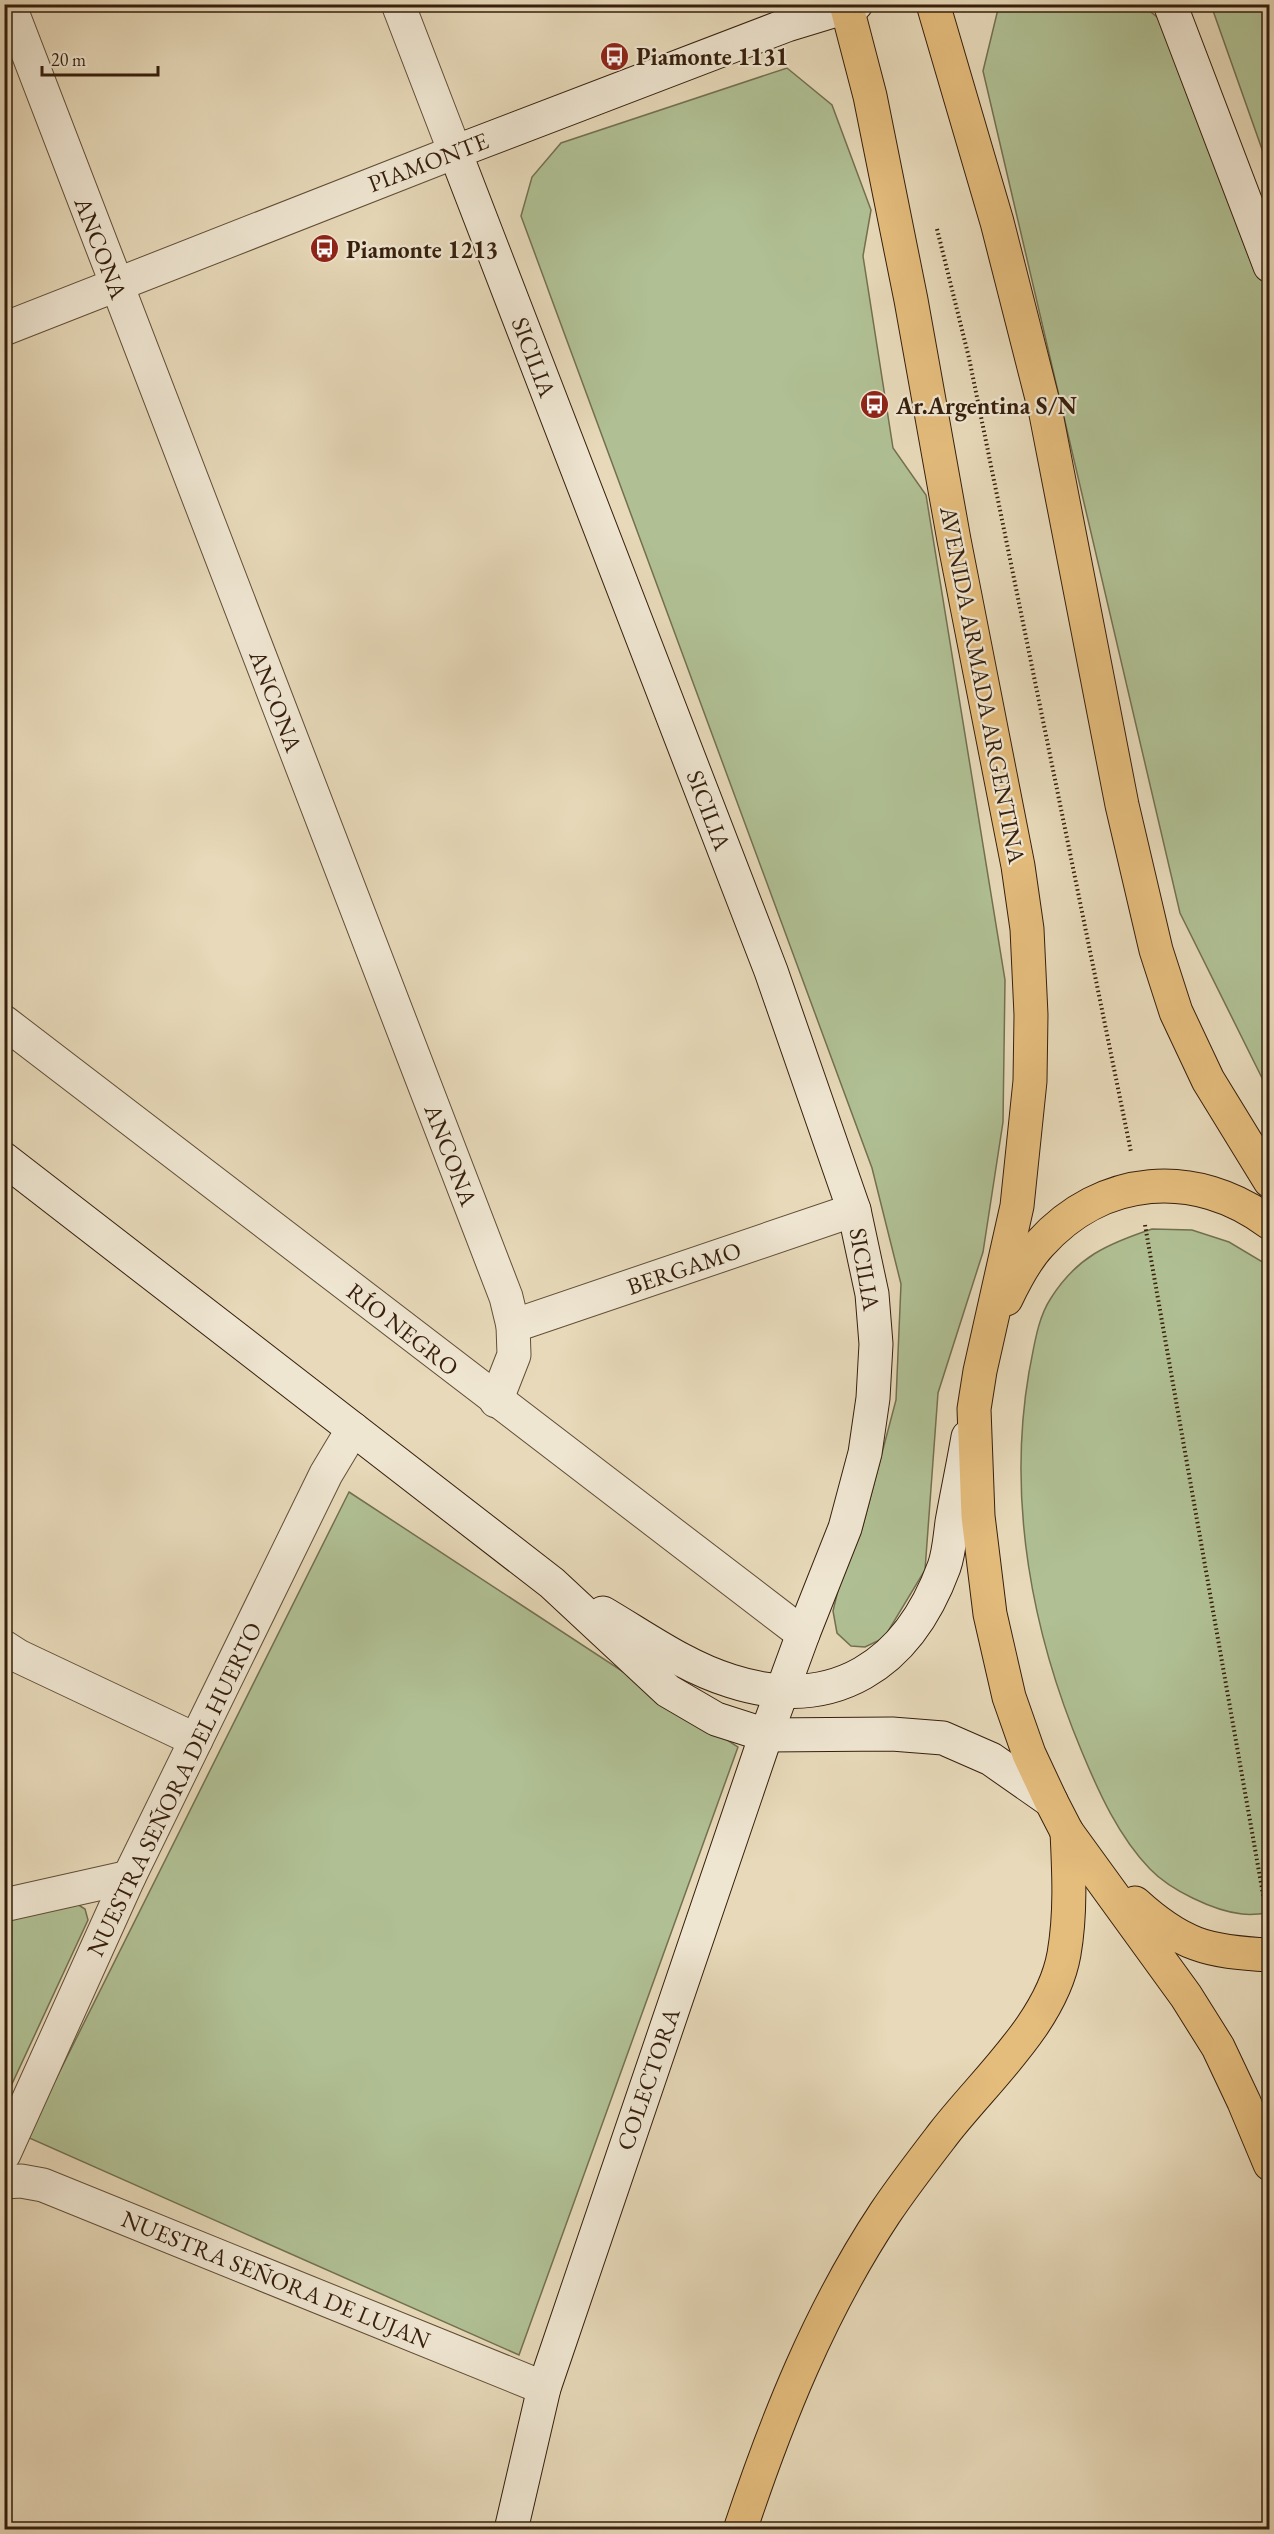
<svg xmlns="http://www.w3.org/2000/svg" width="1274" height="2534" font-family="'EB Garamond',serif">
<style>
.green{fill:#b0c094;stroke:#737050;stroke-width:1.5}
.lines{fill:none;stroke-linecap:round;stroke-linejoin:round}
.street-casing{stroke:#624e37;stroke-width:35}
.secondary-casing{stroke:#361f0c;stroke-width:35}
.primary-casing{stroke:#361f0c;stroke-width:35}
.highway-casing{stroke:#361f0c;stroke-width:35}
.path{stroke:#361f0c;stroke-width:4;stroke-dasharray:1.5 3;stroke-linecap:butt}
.street{stroke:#efe6d2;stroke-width:33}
.secondary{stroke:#efe6d2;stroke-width:33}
.primary{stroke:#e4bc7c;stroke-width:33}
.highway{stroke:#e4bc7c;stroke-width:33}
.labels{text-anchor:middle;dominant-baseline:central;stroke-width:4.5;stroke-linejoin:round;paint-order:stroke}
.poi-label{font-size:24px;font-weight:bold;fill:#361f0c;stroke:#efe6d2;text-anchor:start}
.street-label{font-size:24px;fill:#361f0c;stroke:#efe6d2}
</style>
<rect width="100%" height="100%" fill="#e7d9b9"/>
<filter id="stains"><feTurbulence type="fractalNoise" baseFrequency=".00333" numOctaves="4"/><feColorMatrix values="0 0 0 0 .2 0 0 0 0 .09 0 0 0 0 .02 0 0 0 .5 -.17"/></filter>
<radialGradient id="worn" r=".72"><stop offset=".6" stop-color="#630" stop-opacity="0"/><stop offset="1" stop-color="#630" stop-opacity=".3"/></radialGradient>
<g class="green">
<polygon points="999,5 1142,5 1167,25 1269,298 1269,1092 1180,913 983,71"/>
<polygon points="1211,5 1269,5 1269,169"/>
<polygon points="787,68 832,105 871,210 863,256 893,448 926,495 1005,980 1003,1122 983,1252 938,1393 925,1570 884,1638 865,1647 851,1646 837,1633 833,1611 840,1582 862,1529 896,1400 901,1284 872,1168 521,216 532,177 561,143"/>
<path d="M1152,1229L1192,1230L1229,1242L1266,1264L1269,1269V1913C1261,1914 1251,1915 1242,1914C1214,1911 1170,1890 1150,1869C1119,1837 1099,1793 1082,1752C1032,1633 1007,1501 1029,1372C1034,1348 1037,1319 1051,1298C1077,1257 1107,1244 1152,1229Z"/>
<polygon points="349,1492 738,1747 519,2355 27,2137"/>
<polygon points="74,1902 85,1909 88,1920 5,2099 5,1919"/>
</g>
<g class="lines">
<defs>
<g id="street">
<polyline points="9,4 506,1297 513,1326 514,1355 496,1401"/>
<polyline points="4,329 455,152 398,4"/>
<polyline points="4,1022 803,1634"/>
<polyline points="513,1326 854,1210"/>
<polyline points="4,1647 18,1656 196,1740"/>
<polyline points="4,1905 129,1877"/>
<polyline points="4,2154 129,1877 326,1474 353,1429"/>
<polyline points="4,2182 21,2181 43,2185 544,2388"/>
</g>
<g id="secondary">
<polyline points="1170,4 1270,266"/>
<polyline points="4,1159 552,1583 668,1691 716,1719 766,1735 892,1734 943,1738 991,1759 1051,1801"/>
<path d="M603,1613C644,1637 685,1667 731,1681C834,1714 908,1665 944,1567C949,1553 950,1537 952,1522C957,1494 963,1466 968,1437"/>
<polyline points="511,2530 544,2388 766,1735 803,1634 845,1528 865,1453 873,1398 876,1344 872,1294 854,1210 771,971 455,152 787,25 856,4"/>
</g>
<g id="primary">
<polyline points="846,4 870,96 911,300 954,540 1018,866 1027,929 1031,1015 1030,1081 1017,1206 980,1371 974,1409 978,1516 990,1614 1009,1697 1029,1754 1051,1801 1067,1832 1186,1996 1218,2047 1244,2102 1270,2164"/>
<polyline points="933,4 997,222 1046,414 1122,805 1156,950 1176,1012 1208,1080 1270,1181"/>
<path d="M1006,1299C1015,1280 1025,1260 1040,1244C1102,1175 1195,1167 1270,1223"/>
<path d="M1135,1903C1181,1945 1207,1952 1270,1955"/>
</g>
<path id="highway" d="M740,2530C777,2419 820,2311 885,2213C903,2186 924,2159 944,2133C985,2080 1052,2022 1064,1954C1071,1914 1069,1873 1067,1832"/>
</defs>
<use href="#street" class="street-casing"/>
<use href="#secondary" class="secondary-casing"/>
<use href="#primary" class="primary-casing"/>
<use href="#highway" class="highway-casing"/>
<g class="path">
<polyline points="937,229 969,358 1131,1152"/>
<polyline points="1145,1225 1267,1917"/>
</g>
<use href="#street" class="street"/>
<use href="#secondary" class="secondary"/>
<use href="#primary" class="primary"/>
<use href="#highway" class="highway"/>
</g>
<defs>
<symbol id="bus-disc" viewBox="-11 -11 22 22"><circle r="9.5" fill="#8f2418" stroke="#efe6d2"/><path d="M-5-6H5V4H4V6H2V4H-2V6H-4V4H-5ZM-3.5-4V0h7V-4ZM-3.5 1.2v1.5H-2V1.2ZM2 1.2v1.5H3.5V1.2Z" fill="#fff"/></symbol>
</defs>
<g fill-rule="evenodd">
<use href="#bus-disc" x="598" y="40" width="33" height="33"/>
<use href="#bus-disc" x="308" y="232" width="33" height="33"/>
<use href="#bus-disc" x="858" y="388" width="33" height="33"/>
</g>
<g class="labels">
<g class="poi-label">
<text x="636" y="56">Piamonte 1131</text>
<text x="346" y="249">Piamonte 1213</text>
<text x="896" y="405">Ar.Argentina S/N</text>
</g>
<g class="street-label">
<text transform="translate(428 162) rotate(-21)">PIAMONTE</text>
<text transform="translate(101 248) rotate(69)">ANCONA</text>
<text transform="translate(534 357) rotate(69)">SICILIA</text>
<text transform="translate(983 685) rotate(79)">AVENIDA ARMADA ARGENTINA</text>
<text transform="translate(276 701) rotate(69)">ANCONA</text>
<text transform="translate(709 810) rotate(69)">SICILIA</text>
<text transform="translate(451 1155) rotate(69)">ANCONA</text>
<text transform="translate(684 1268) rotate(-19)">BERGAMO</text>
<text transform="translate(865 1269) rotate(80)">SICILIA</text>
<text transform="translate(403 1329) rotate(38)">RÍO NEGRO</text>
<text transform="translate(174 1789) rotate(-64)">NUESTRA SEÑORA DEL HUERTO</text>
<text transform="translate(648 2079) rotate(-71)">COLECTORA</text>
<text transform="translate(276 2279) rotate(22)">NUESTRA SEÑORA DE LUJAN</text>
</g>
</g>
<rect width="1274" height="2534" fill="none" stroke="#e7d9b9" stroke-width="24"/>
<rect x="6" y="6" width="1262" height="2522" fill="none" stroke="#361f0c" stroke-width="3"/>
<rect x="12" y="12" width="1250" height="2510" fill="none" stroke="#361f0c" stroke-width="1.5"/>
<path d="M42 66v9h116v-9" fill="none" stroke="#361f0c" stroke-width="3"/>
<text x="51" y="66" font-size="18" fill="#361f0c" stroke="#efe6d2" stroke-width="4.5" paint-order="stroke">20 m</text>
<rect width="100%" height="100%" filter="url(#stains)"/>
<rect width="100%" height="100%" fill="url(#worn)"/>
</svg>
